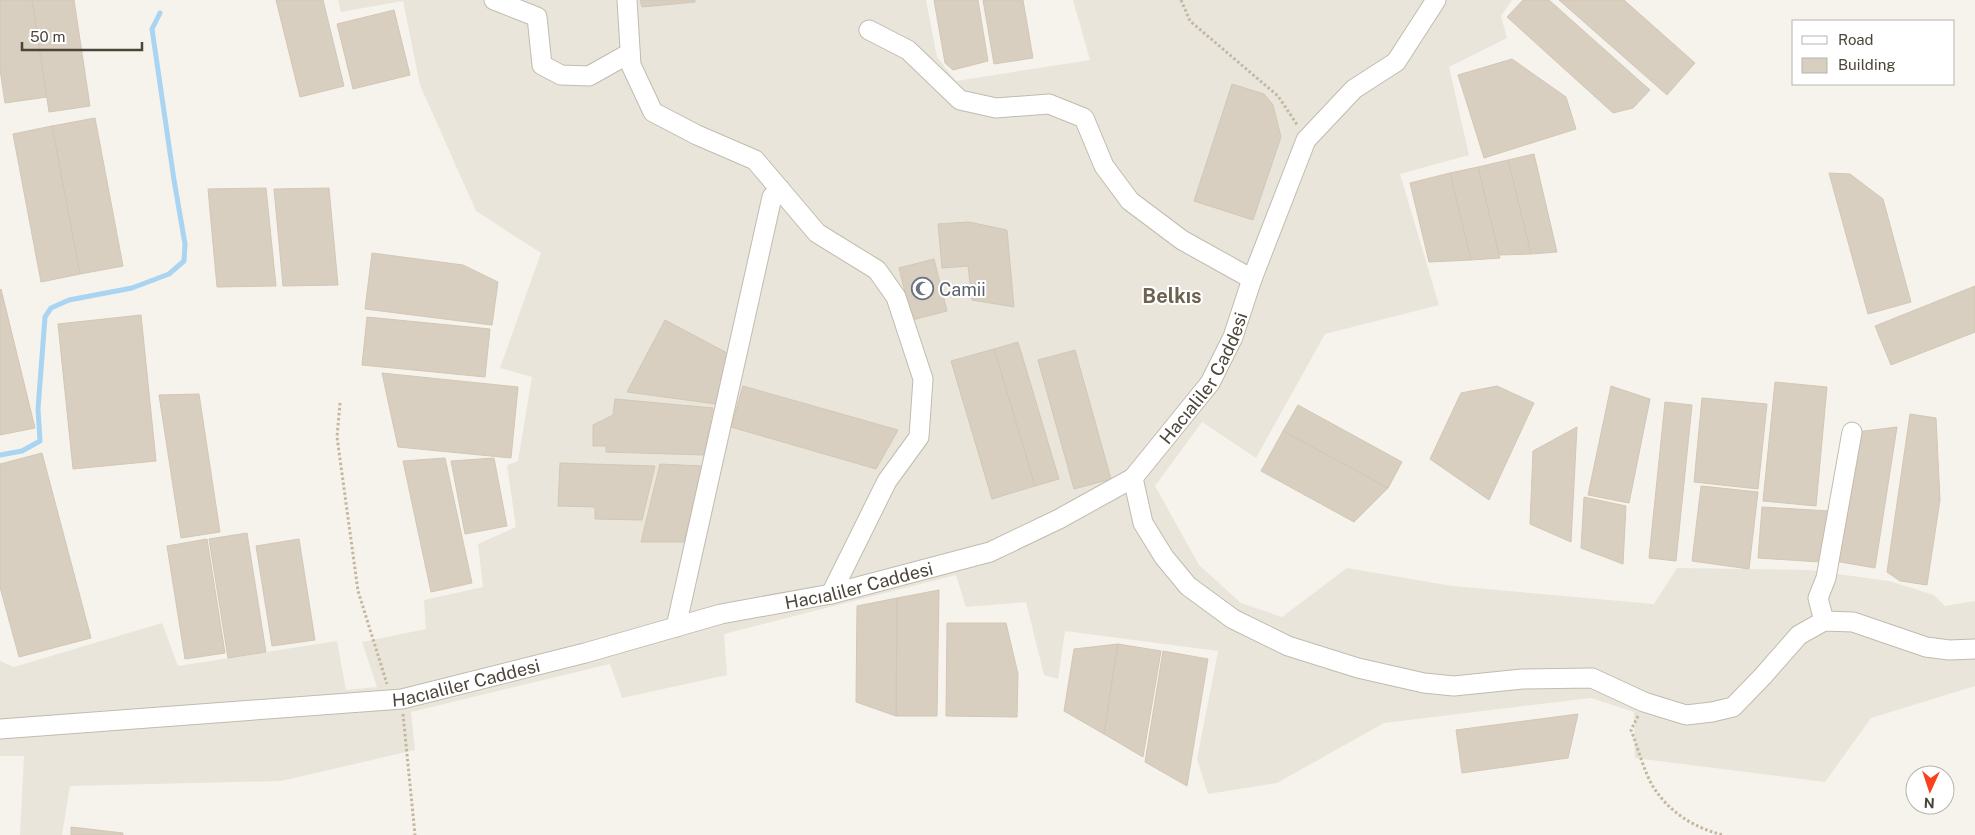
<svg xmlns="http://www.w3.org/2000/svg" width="1975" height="835" font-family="'Public Sans',sans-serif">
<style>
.residential{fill:#eae5da}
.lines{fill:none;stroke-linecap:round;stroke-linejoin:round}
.stream{stroke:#a9d4f2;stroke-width:5}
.building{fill:#d8cfc1;stroke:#d3c7b4}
.minor-casing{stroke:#c2bbae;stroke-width:21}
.path{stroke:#c4b79f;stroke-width:3;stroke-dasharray:2.5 2.5;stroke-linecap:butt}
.minor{stroke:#fff;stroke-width:19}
.labels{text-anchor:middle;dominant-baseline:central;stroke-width:4;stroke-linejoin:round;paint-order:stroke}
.worship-label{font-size:18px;fill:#5b616d;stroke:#fff;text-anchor:start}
.street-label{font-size:18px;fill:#4b4439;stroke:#fff}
.quarter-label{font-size:20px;font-weight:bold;fill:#6e6250;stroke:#fff}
</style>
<rect width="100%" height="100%" fill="#f6f3ec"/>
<polygon class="residential" points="338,0 926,0 937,57 956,81 1090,60 1073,0 1512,0 1501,16 1507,38 1449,67 1469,155 1400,174 1439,305 1325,334 1256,458 1202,422 1155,486 1199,565 1241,603 1282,617 1347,568 1452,586 1654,604 1677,568 1808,570 1889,581 1934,595 1945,606 1975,601 1975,686 1871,718 1825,782 1635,758 1634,712 1591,698 1384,723 1277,783 1208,794 1197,759 1218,651 1065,631 1058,679 1044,675 1026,602 966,607 956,575 724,634 727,675 622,698 610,664 411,712 415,750 281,781 70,786 62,835 20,835 24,756 0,756 0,661 14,667 162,623 178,666 337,641 346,690 377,687 362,642 426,629 424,600 483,587 478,544 516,527 507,465 518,461 532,377 500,368 541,253 476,211 420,85 403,1 341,12"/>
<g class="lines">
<polyline class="stream" points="0,455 22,451 40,441 38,409 45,317 51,308 69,300 132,288 169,274 184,261 185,244 174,180 152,29 160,13"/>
</g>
<g class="building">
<polygon points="0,0 32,0 47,97 5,103 0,69"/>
<polygon points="32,0 74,0 90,106 49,112"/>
<polygon points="276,0 323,0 344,86 300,97"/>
<polygon points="640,0 695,0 695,2 642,7"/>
<polygon points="934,0 978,0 988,61 953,70 945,63"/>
<polygon points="983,0 1023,0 1033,58 994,64"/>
<polygon points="1523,0 1549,0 1650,90 1633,108 1613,113 1507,17"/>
<polygon points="1559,0 1624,0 1695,63 1667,95"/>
<polygon points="394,10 410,75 353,89 337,24"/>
<polygon points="1512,59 1566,97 1576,129 1484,158 1458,75"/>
<polygon points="1232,84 1264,94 1273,105 1281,137 1253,220 1194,201"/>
<polygon points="95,118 123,266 80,274 52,126"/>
<polygon points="52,126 80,274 41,282 13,134"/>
<polygon points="1534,154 1557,252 1531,254 1508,160"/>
<polygon points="1508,160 1531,254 1499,255 1478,167"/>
<polygon points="1478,167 1499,255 1500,258 1471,260 1450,173"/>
<polygon points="1450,173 1471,260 1429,262 1410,183"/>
<polygon points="1829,173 1850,174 1883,199 1911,302 1868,314"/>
<polygon points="266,188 276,286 217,287 208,189"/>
<polygon points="329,188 338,285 283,286 274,189"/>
<polygon points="969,222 1007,230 1014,307 972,300 968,266 942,268 938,224"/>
<polygon points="372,253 463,265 498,282 492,325 365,309"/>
<polygon points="934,259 947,311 912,320 899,268"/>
<polygon points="1975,286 1975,332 1891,365 1875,326"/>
<polygon points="1,289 35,428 0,435 0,290"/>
<polygon points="141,315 156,461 73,469 58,324"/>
<polygon points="367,317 490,329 485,377 362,365"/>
<polygon points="665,320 729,354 716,404 627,392"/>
<polygon points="1018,342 1059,479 1035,486 994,349"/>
<polygon points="994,349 1035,486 992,499 951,361"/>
<polygon points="1075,350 1111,479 1074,489 1038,360"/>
<polygon points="382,373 518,387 511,458 398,447"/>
<polygon points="1775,382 1827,387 1816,506 1763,501"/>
<polygon points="743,386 898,430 876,469 731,427"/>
<polygon points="1497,386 1534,403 1489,500 1430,459 1461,393"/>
<polygon points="1611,386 1650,399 1629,503 1588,495"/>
<polygon points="199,394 220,532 181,538 159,395"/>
<polygon points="1702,398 1767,404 1758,489 1694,482"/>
<polygon points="615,399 713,408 704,455 606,452 606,446 593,446 593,425 613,415"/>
<polygon points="1665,402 1692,405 1676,561 1649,558"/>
<polygon points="1298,405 1402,462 1388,488 1283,431"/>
<polygon points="1910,414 1936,418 1940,500 1927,585 1900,581 1887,572"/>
<polygon points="1577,427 1571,542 1530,524 1533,451"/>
<polygon points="1897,427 1875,568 1835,561 1856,432"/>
<polygon points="1283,431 1388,488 1354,522 1261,471"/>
<polygon points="42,453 91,638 19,657 0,587 0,464"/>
<polygon points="445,458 472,583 431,592 403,461"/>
<polygon points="494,458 507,526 465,534 451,461"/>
<polygon points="560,463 655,466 642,520 595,519 595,507 558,506"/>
<polygon points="660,464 702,466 684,542 641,542"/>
<polygon points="1701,486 1758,492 1749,569 1692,561"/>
<polygon points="1584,497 1626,506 1623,564 1581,548"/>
<polygon points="1762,507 1830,511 1820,562 1758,558"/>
<polygon points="247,533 266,652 228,658 209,539"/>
<polygon points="207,539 225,653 185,659 167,546"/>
<polygon points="299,539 315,640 272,646 256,546"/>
<polygon points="939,590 937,716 896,716 897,598"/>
<polygon points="897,598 896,716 856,702 857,606"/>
<polygon points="947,623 1006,623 1018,674 1017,717 946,716"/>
<polygon points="1118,644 1104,734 1064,711 1074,649"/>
<polygon points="1118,644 1161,651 1143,757 1104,734"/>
<polygon points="1163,651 1208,659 1187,786 1145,762"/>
<polygon points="1578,714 1568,758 1462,773 1456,730"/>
<polygon points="71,827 123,833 123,835 71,835"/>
</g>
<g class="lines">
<defs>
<g id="minor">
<polyline points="494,0 537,17 542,65 561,75 589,76 630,53"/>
<polyline points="627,0 631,65 653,112 697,135 755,160 817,233 877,270 896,297 923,379 919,437 887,481 831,594"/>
<polyline points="869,30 908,50 960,100 996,108 1049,104 1084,118 1104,166 1130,201 1182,240 1252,279"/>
<polyline points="1133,478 1143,523 1164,557 1188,586 1233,619 1288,646 1358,668 1424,683 1454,686 1522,679 1592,678 1644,702 1686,715 1712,712 1733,707 1763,676 1799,635 1824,621 1853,622 1926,647 1949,650 1975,649"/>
<polyline points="1824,621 1818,598 1826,578 1852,432"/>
<polyline points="676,627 772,197 780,189"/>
<path id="s1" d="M0,729L402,699L585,653L721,614L831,594L990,552L1059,519L1133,478L1210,383L1233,337L1252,279L1306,140L1354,89L1396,62L1436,0"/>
</g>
</defs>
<use href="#minor" class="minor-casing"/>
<g class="path">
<polyline points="1181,0 1190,21 1278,96 1298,126"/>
<polyline points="340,403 337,437 358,591 387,684"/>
<polyline points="403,714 415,835"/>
<path d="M1638,716L1631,730C1637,745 1645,775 1654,788C1670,813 1695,828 1723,835"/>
</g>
<use href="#minor" class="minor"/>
</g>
<defs>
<symbol id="mosque-ring" viewBox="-11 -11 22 22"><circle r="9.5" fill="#fff" stroke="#6b7280" stroke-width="1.5"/><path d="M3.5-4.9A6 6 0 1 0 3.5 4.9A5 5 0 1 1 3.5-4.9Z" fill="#6b7280"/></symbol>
</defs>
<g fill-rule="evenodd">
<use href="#mosque-ring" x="910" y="276" width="25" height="25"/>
</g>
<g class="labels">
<g class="worship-label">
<text x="939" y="289">Camii</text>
</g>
<g class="street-label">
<text stroke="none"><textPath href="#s1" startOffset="1294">Hacıaliler Caddesi</textPath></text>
<text stroke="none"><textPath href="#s1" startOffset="874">Hacıaliler Caddesi</textPath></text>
<text stroke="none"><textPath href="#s1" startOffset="469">Hacıaliler Caddesi</textPath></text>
</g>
<g class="quarter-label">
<text x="1172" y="296">Belkıs</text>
</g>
</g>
<rect x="1792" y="20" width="162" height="65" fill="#ffffff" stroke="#b7b4b0"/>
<rect x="1802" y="36" width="25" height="8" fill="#ffffff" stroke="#b7b4b0"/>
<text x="1838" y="45" font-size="15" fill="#4b4439">Road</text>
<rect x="1802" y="58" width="25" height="15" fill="#d8cfc1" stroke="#b7b4b0"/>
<text x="1838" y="70" font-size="15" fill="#4b4439">Building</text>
<g transform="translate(1930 790) rotate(183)"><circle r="24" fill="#ffffff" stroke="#b7b4b0"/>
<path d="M0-4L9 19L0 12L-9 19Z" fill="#fc3f1d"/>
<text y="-8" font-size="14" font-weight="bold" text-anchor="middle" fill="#4b4439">N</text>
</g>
<path d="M22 42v8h120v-8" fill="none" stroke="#4b4439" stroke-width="2.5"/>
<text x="30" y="42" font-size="15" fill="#4b4439" stroke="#ffffff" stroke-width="4" paint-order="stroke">50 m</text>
</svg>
